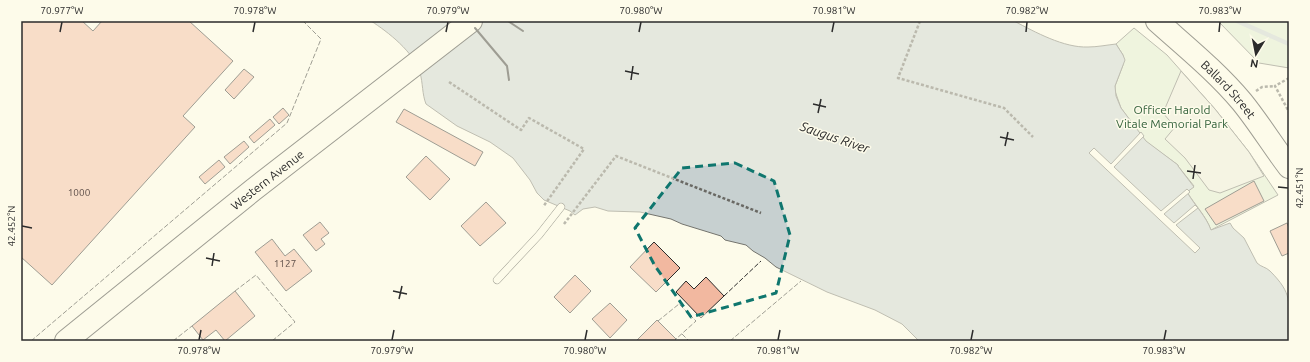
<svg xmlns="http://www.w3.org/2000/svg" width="1310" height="362" font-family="Ubuntu,sans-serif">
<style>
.green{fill:#deebd1;stroke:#74746e}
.parking{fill:#eceadb;stroke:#74746e}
.water{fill:#c7d0d0;stroke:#74746e}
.pier{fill:#fdfbea;stroke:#74746e}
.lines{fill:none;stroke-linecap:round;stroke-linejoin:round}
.stream{stroke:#c7d0d0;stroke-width:4.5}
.building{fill:#f2b8a0;stroke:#2b2b2b}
.lane-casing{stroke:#2b2b2b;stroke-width:8}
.primary-casing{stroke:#2b2b2b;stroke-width:24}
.path{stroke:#6a6964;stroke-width:2.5;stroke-dasharray:3 2;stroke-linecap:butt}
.lane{stroke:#fdfbea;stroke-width:7}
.primary{stroke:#fdfbea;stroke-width:22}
.fence{stroke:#2b2b2b;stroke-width:1;stroke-dasharray:5 2;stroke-linecap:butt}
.wall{stroke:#2b2b2b;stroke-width:2}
.marked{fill:none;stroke:#0f766e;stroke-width:3;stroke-dasharray:8 5;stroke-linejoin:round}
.ticks{fill:none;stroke:#2b2b2b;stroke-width:1.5}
.labels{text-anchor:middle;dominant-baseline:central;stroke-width:3;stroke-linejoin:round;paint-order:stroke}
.number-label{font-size:10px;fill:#5d4e48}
.street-label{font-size:12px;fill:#2b2b2b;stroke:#fdfbea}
.park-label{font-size:12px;fill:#34623c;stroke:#fdfbea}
.water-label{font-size:13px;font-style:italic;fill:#2b2b2b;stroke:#fdfbea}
.neatline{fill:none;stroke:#2b2b2b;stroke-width:1.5}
.ticks-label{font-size:10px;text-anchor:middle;fill:#2b2b2b}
</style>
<rect width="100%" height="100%" fill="#fdfbea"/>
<g class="green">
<polygon points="1218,21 1289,21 1289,68 1259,63"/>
<path d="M1134,28L1167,55L1215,109L1249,152L1278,195L1211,230C1206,216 1195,205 1187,192L1194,186L1178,166V165L1145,141L1121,108L1115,91V86L1123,65V55L1116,44Z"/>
</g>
<polygon class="parking" points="1181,71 1215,109 1249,152 1264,176 1220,193 1209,190 1185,158 1165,139 1175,127 1163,113"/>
<path class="water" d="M371,21H1014C1035,32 1064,48 1088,47C1097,47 1107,45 1116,44L1123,55L1125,60L1115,86L1116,96L1121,108L1146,141L1178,165V166L1194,187L1187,192C1195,206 1206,216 1211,230L1230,223L1233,228L1244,238L1257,263C1261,267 1266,267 1270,271C1293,294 1289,302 1288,332C1288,335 1289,338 1289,341H919L902,324L875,310L827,292L776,267L765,258L753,251L746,245L725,240L721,236L682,224L671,219L640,212L608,211L595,207L583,209L575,215L570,211L544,200L537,193L530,180L513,158L490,142L457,126L426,104C422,94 423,83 420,73C414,52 388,32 371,21Z"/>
<polygon class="pier" points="1141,132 1144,136 1114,167 1161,211 1187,189 1190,192 1164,214 1174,223 1195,205 1198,208 1176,225 1200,248 1195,253 1089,153 1094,148 1111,164"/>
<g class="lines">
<polyline class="stream" points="1237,21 1289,44"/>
</g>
<g class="building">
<polygon points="21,21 82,21 93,31 102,21 189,21 233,61 183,116 195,127 52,285 21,257"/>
<polygon points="244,69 254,77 234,99 225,90"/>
<polygon points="283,108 289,115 279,124 273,117"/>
<polygon points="404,109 483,152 475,166 396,122"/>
<polygon points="270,119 275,125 254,143 249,137"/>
<polygon points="244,141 249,147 230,164 224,157"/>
<polygon points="426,156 450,179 430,200 406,177"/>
<polygon points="219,160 225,167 205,184 199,177"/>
<polygon points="1254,181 1264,201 1216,225 1205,209"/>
<polygon points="486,202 506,223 480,246 461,226"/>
<polygon points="320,222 329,233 321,239 325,244 316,251 303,235"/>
<polygon points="1287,223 1289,228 1289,253 1282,256 1270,231"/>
<polygon points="272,239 285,256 294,249 312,271 286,291 255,252"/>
<polygon points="654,242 680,268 656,292 630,267"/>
<polygon points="575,275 591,291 570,313 554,297"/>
<polygon points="706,277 724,296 701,318 676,292 686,281 694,289"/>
<polygon points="235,291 255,316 225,341 216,330 203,340 192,326"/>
<polygon points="610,303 627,320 610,338 592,319"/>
<polygon points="657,320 676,339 674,341 636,341"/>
</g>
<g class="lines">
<defs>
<polyline id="lane" points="497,280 539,235 561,207"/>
<g id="primary">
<path id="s1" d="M1157,21C1186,47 1217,72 1242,102C1259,123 1273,146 1289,167"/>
<path id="s2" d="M66,341L253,190L471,21"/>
</g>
</defs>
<use href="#lane" class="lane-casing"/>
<use href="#primary" class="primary-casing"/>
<g class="path">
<polyline points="920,21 898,78 1004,108 1033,137"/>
<polyline points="1289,78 1275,86 1289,112"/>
<polyline points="449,82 521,130 529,118 584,149 543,207"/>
<polyline points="1256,91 1262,87 1275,86"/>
<polyline points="564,224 616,156 761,213"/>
</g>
<use href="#lane" class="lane"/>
<use href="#primary" class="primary"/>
<g class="fence">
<polyline points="235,291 256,275 295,322 272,341"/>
<polyline points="724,296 761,261"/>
<polyline points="658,321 679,304 696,321 676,339"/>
<polyline points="682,334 689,341"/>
<polyline points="31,341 287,123 321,39 303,21"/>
<polyline points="173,341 192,326"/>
<polyline points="730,341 801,281"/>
</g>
<g class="wall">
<polyline points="508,21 523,31"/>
<polyline points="475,28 507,66 509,80"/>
</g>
</g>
<path d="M0 0H1310V362H0ZM735,163L774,181L790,235L776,293L691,317L655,266L635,228L682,168Z" fill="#fdfbea" fill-opacity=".55" fill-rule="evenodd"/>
<path class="marked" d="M735,163L774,181L790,235L776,293L691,317L655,266L635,228L682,168Z"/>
<path class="ticks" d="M60,32L62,22M253,32L255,22M446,32L448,22M639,32L641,22M832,32L834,22M1026,32L1027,22M1219,32L1220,22M625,71L639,74M631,80L633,66M813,104L826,107M818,113L821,99M1000,137L1014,140M1005,146L1008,132M1187,171L1201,173M1193,179L1195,165M1278,187L1288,188M22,226L32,228M206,258L220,261M212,266L214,253M393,291L407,294M399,299L402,286M199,340L201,330M392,340L394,330M585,340L587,330M778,340L780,330M971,340L973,330M1164,340L1166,330"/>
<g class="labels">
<g class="number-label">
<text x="79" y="192">1000</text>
<text x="285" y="263">1127</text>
</g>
<g class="street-label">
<text stroke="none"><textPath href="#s1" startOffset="99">Ballard Street</textPath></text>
<text stroke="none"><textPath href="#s2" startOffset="258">Western Avenue</textPath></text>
</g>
<g class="park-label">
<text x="1172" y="109">Officer Harold<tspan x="1172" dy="14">Vitale Memorial Park</tspan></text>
</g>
<g class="water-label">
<text transform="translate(835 137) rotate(19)">Saugus River</text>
</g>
</g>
<rect width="1310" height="362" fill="none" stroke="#fdfbea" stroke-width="44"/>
<g transform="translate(1256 54) rotate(190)" stroke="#fdfbea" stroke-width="3" paint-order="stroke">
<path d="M0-3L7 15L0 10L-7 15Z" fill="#2b2b2b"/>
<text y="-6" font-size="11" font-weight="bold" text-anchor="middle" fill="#2b2b2b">N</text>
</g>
<rect x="22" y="22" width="1266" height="318" class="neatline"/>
<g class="ticks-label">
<text x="62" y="14">70.977°W</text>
<text x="255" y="14">70.978°W</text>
<text x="448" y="14">70.979°W</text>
<text x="641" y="14">70.980°W</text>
<text x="834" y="14">70.981°W</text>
<text x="1027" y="14">70.982°W</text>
<text x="1220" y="14">70.983°W</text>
<text transform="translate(1299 188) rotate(-90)" y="4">42.451°N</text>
<text transform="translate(11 226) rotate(-90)" y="4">42.452°N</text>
<text x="199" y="354">70.978°W</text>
<text x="392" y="354">70.979°W</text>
<text x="585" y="354">70.980°W</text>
<text x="778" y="354">70.981°W</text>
<text x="971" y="354">70.982°W</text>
<text x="1164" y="354">70.983°W</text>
</g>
</svg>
